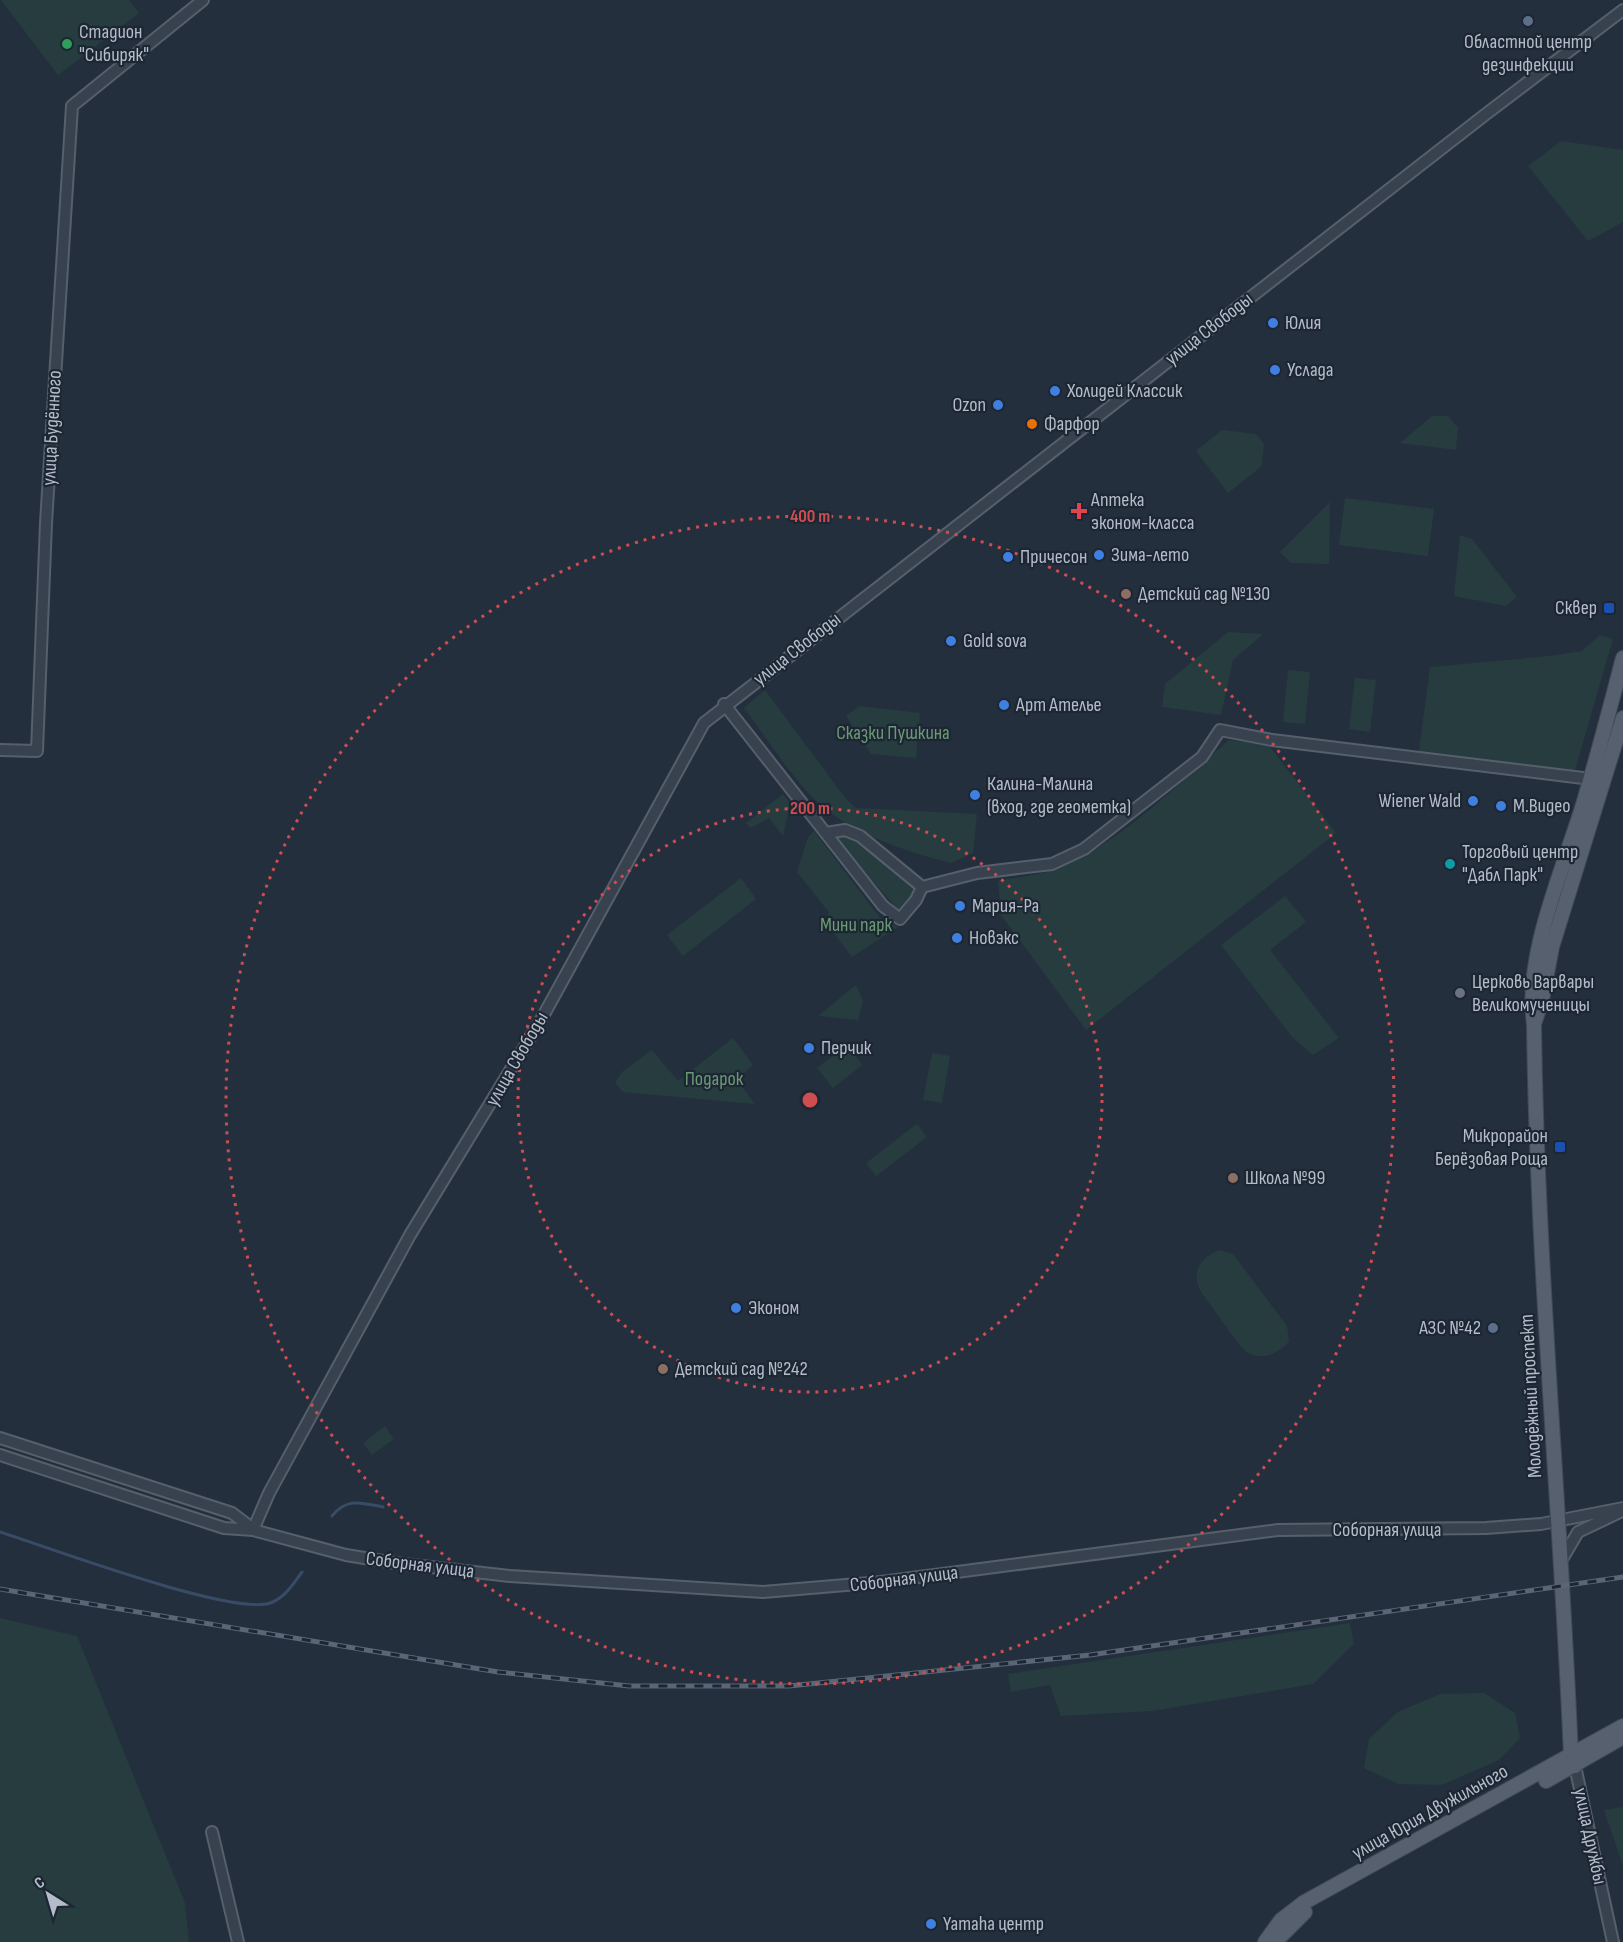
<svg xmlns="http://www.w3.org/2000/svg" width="1623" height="1942" font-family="'Sofia Sans Condensed',sans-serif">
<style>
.green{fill:#263c3f}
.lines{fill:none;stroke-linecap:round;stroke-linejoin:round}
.stream{stroke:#394c67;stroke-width:3}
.minor-casing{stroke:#565f6c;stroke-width:14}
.major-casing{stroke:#414a57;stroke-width:16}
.minor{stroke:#38414e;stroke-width:10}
.major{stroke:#56606e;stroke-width:14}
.rail-casing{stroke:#5a6575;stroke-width:5}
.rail{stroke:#1d2633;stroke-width:3;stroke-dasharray:9;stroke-linecap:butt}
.ring{fill:none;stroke:#ce4d50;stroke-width:3;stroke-dasharray:3 6}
.service-dot{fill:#5c6f8a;stroke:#1d2633;stroke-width:2}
.leisure-dot{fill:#2e9e5b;stroke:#1d2633;stroke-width:2}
.shop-dot{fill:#3f7fe0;stroke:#1d2633;stroke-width:2}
.food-dot{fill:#e8710a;stroke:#1d2633;stroke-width:2}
.health-dot{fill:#e0444e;stroke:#1d2633;stroke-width:2}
.education-dot{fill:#8d6e63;stroke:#1d2633;stroke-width:2}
.transit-dot{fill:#1a4fb4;stroke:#1d2633;stroke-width:2}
.culture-dot{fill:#0f9aa8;stroke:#1d2633;stroke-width:2}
.worship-dot{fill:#6b7280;stroke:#1d2633;stroke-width:2}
.labels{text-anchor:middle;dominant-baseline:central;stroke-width:4.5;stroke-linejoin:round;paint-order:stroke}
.poi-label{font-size:20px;fill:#b4bcc9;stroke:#1d2633;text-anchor:start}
.street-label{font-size:20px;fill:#b4bcc9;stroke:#1d2633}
.park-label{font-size:20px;fill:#6b9a76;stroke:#1d2633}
.centre{fill:#ce4d50;stroke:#1d2633;stroke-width:3}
.ring-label{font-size:18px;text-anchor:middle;font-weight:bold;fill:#ce4d50;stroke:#1d2633;stroke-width:4.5;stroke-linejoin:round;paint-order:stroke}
</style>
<rect width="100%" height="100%" fill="#242f3e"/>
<g class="green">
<polygon points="1,0 129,0 139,13 58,75"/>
<polygon points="1561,141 1623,150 1623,222 1588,241 1528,166"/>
<polygon points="1432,416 1448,416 1458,428 1456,450 1400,443"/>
<polygon points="1222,430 1256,434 1264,444 1262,466 1228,493 1196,451"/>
<polygon points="1345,498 1434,509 1428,556 1339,545"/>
<polygon points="1330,502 1329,564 1291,563 1280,552"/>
<polygon points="1460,535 1472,539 1517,597 1506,606 1454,596"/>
<polygon points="1228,632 1263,634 1233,660 1221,715 1162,707 1165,684"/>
<polygon points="1600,635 1613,639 1573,777 1418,758 1430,667 1549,656 1582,651"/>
<polygon points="1288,670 1310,672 1305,724 1283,722"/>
<polygon points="1355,678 1376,680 1370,732 1349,729"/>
<path d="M765,690L846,799L856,808L977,814L973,853L951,863C906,851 858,837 821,805C792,780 767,738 744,708Z"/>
<polygon points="859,706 920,713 916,758 871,754 846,716"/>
<path d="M1229,740L1268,744L1336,833L1086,1030L1001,915L998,881C1016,877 1036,876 1052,870C1120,845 1175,786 1229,740Z"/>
<polygon points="783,794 790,804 783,836 769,818 751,828 746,823"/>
<polygon points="814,831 880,918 898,927 852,957 829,927 828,911 797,872 808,837"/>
<polygon points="846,833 857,838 913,885 912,899 900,912 833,836"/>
<polygon points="741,878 756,899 683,956 667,935"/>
<polygon points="1285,896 1306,922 1270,950 1339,1038 1313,1055 1292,1037 1221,945"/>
<polygon points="856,985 863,1001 858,1020 818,1016"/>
<polygon points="733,1038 753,1065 736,1079 755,1104 623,1092 615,1083 622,1072 652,1050 678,1081"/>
<polygon points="847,1045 862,1065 833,1088 817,1068"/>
<polygon points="932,1053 950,1056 942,1103 923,1100"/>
<polygon points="917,1124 927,1137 876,1176 866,1163"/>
<path d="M1219,1250L1233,1254L1287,1326L1289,1341C1280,1353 1261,1362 1247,1352C1234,1341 1213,1307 1201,1292C1190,1272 1200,1258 1219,1250Z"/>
<polygon points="385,1426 394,1439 372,1455 363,1443"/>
<polygon points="0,1618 77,1636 185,1903 189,1942 0,1942"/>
<polygon points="1350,1623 1354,1644 1313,1684 1153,1711 1061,1716 1050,1685 1011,1692 1008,1674"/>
<polygon points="1484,1693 1515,1713 1520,1738 1499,1760 1442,1785 1398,1784 1364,1768 1369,1739 1398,1712 1440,1694"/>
<polygon points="1623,1807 1623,1866 1604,1810"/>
</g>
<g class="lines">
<g class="stream">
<path d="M332,1516C347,1497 362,1503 383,1507"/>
<path d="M0,1532C47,1547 232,1616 270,1603C285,1598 293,1584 302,1572"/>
</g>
<defs>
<g id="minor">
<polyline points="724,704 883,906 900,919 916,900 922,887"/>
<polyline points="0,750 37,751 46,523 72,106 203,0"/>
<polyline points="826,833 845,830 860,836 922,887"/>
<polyline points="922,887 977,873 1052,864 1084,849 1202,757 1220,730 1272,740 1591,779"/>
<polyline points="0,1438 232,1513 253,1529"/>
<polyline points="0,1455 224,1528 253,1530 346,1555 395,1563 510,1576 763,1592 881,1582 1278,1530 1486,1528 1541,1524 1623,1508"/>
<polyline points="253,1530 269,1493 410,1235 542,1018 704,723 1486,114 1623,10"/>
<polyline points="1561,1561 1578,1532 1620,1512"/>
<polyline points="1575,1766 1613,1942"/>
<polyline points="212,1832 238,1942"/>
</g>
<g id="major">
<polyline points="1535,1021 1542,1000 1552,947 1623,718"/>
<path d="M1575,1766L1571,1757C1561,1512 1537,1268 1534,1024C1524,957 1562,872 1582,808C1597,758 1610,708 1623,658"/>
<polyline points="1546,1781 1623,1737"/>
<polyline points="1265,1942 1281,1920 1303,1903 1623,1726"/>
<polyline points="1275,1942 1305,1912"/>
</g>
</defs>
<use href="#minor" class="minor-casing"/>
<use href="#major" class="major-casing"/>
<use href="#minor" class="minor"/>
<use href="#major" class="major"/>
<defs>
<polyline id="rail" points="0,1589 498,1672 629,1686 789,1686 1090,1655 1623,1577"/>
</defs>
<use href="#rail" class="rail-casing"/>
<use href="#rail" class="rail"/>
</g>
<g class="ring">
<circle cx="810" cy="1100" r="292"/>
<circle cx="810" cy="1100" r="584"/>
</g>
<g class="service-dot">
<circle cx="1528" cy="21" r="6"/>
<circle cx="1493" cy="1328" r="6"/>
</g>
<circle class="leisure-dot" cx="67" cy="44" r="6"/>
<g class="shop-dot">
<circle cx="1273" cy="323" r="6"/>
<circle cx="1275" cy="370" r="6"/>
<circle cx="1055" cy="391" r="6"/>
<circle cx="998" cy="405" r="6"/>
<circle cx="1099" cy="555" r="6"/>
<circle cx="1008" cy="557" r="6"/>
<circle cx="951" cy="641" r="6"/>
<circle cx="1004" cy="705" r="6"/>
<circle cx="975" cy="795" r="6"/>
<circle cx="1473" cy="801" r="6"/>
<circle cx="1501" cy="806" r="6"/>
<circle cx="960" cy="906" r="6"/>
<circle cx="957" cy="938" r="6"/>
<circle cx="809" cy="1048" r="6"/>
<circle cx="736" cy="1308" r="6"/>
<circle cx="931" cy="1924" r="6"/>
</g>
<circle class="food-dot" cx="1032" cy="424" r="6"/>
<path class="health-dot" d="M1076 502h6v6h6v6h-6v6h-6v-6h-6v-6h6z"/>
<g class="education-dot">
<circle cx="1126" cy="594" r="6"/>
<circle cx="1233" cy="1178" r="6"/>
<circle cx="663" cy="1369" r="6"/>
</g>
<g class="transit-dot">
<rect x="1603" y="602" width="12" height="12" rx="3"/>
<rect x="1554" y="1141" width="12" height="12" rx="3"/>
</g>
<circle class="culture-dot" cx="1450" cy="864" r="6"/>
<circle class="worship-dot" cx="1460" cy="993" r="6"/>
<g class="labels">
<g class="poi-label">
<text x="79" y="32">Стадион<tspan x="79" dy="23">"Сибиряк"</tspan></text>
<text x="1528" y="42" text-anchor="middle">Областной центр<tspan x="1528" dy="23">дезинфекции</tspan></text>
<text x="1285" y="323">Юлия</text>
<text x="1287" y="370">Услада</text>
<text x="1067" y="391">Холидей Классик</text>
<text x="986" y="405" text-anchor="end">Ozon</text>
<text x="1044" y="424">Фарфор</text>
<text x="1091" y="500">Аптека<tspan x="1091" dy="23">эконом-класса</tspan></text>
<text x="1111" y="555">Зима-лето</text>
<text x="1020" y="557">Причесон</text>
<text x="1138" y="594">Детский сад №130</text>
<text x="1597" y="608" text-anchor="end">Сквер</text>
<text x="963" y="641">Gold sova</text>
<text x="1016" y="705">Арт Ателье</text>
<text x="987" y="784">Калина-Малина<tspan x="987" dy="23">(вход, где геометка)</tspan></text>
<text x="1461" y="801" text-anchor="end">Wiener Wald</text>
<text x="1513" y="806">М.Видео</text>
<text x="1462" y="852">Торговый центр<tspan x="1462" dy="23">"Дабл Парк"</tspan></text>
<text x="972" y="906">Мария-Ра</text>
<text x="969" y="938">Новэкс</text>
<text x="1472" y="982">Церковь Варвары<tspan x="1472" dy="23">Великомученицы</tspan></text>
<text x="821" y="1048">Перчик</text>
<text x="1548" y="1136" text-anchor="end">Микрорайон<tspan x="1548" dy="23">Берёзовая Роща</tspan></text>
<text x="1245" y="1178">Школа №99</text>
<text x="748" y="1308">Эконом</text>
<text x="1481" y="1328" text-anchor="end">АЗС №42</text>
<text x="675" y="1369">Детский сад №242</text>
<text x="943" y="1924">Yamaha центр</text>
</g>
<g class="street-label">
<text transform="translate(1209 329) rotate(-38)">улица Свободы</text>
<text transform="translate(52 428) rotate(-87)">улица Будённого</text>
<text transform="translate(797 649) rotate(-38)">улица Свободы</text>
<text transform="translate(517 1059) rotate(-60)">улица Свободы</text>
<text transform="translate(1531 1396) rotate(-93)">Молодёжный проспект</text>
<text x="1387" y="1530">Соборная улица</text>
<text transform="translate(420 1565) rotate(7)">Соборная улица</text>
<text transform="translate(904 1579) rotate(-7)">Соборная улица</text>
<text transform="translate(1430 1812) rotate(-29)">улица Юрия Двужильного</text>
<text transform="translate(1590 1836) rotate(78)">улица Дружбы</text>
</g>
<g class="park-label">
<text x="893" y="733">Сказки Пушкина</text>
<text x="856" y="925">Мини парк</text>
<text x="714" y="1079">Подарок</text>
</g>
</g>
<circle cx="810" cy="1100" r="9" class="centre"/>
<g class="ring-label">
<text x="810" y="522">400 m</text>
<text x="810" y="814">200 m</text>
</g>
<g transform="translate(48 1894) rotate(323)" stroke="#1d2633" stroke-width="4.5" paint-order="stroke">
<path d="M0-4.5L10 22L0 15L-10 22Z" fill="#b4bcc9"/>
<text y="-9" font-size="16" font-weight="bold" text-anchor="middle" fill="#b4bcc9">С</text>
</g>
</svg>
